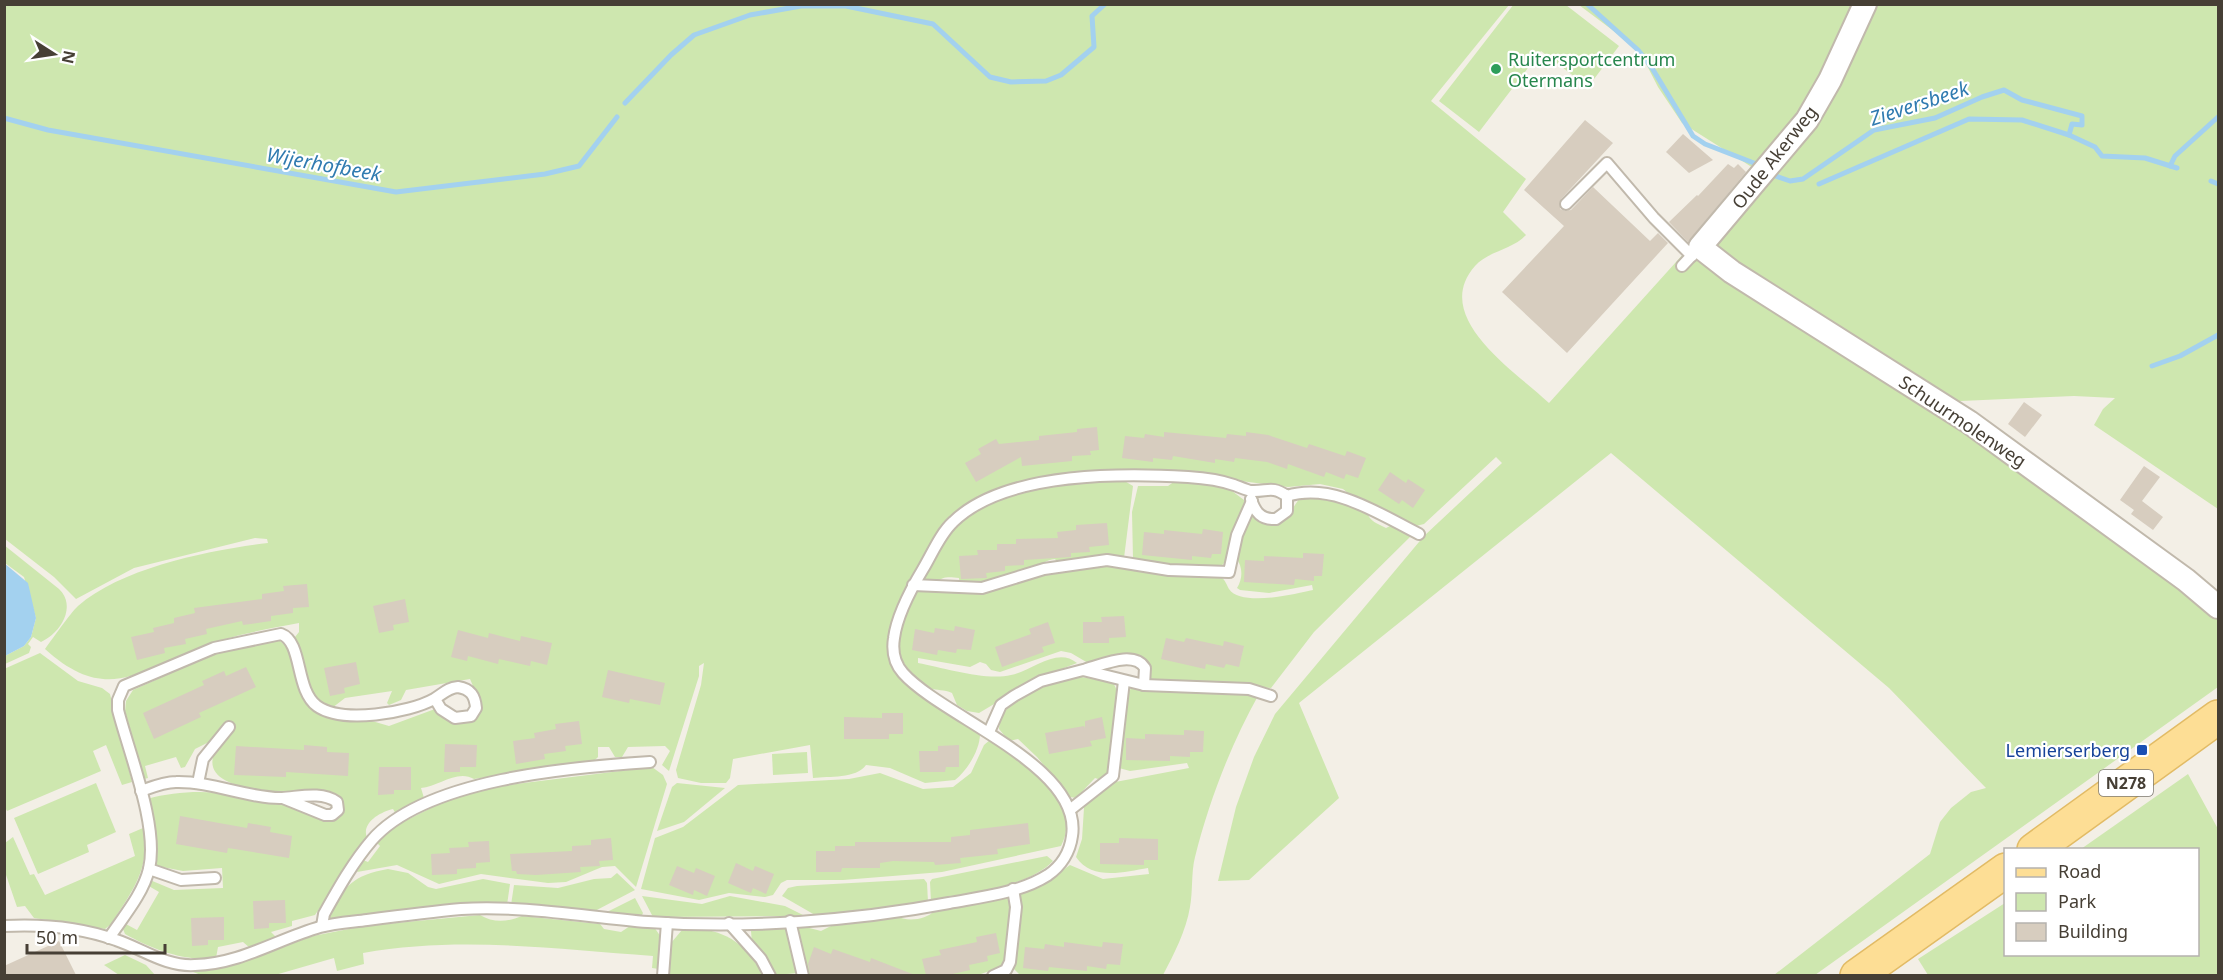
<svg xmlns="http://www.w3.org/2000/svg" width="2223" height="980" font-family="'Noto Sans',sans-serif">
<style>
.green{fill:#cee7af}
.water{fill:#a3d1ef}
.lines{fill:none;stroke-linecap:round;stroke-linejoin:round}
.stream{stroke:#a3d1ef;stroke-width:5}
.building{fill:#d7cdbf}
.lane-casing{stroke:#c1b9ac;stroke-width:14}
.street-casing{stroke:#c1b9ac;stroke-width:26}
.primary-casing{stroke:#e2bb65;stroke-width:36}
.lane{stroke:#fff;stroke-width:10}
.street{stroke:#fff;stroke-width:22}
.primary{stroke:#fdde95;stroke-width:33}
.leisure-dot{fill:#2e9e5b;stroke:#fff;stroke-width:2}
.transit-dot{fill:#1a4fb4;stroke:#fff;stroke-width:2}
.labels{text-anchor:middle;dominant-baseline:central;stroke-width:4.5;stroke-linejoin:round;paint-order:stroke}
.shield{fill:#fff;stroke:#7e7972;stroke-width:1.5}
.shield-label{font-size:16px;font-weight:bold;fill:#463f35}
.leisure-label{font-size:18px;fill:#27864d;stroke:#fff;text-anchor:start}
.street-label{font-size:18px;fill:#463f35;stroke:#fff}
.transit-label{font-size:18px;fill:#164399;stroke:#fff;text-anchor:end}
.water-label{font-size:20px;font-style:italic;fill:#307bb0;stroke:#fff}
</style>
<rect width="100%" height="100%" fill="#f3efe6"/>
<g class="green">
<polygon points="1514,4 1566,5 1619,46 1588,87 1541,51 1479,132 1439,101"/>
<path d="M4,5H1509L1431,101L1526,179L1503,212L1526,235C1512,250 1488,251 1475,266C1430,317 1515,371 1549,403L1758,171L1682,123L1658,87L1639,50L1579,5H1853L1813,89L1874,5H2218V509L2094,425L2103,409L2115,398L2074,396L1938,402L2202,603L2218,620V687L1815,975H1774L1930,854L1940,822L1951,808L1971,792L1986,788L1889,688L1611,453L1299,703L1339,798L1249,880L1218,881L1236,807L1254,757L1275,714L1424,536L1502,463L1496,457L1424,524L1416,526L1354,498L1343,489L1320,484L1288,487L1171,472L1000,489L962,507L943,525L896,613L898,675L909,685L980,732C981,748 968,770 955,780L925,783L890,768L866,765C856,779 829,776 813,778L810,745L733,759L730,778L726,783H701L678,778L676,770L701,685L704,663L699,666V676L669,771L662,765L670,751L665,746L628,747L622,757H615L609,747H598V757L594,761L474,779C457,769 438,787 421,788L424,798L396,814L393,809C380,812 361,823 367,838L315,915L292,921V926L271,932L277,938L250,948L243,942L218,947L216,958C184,962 152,949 125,934L123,929L124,923L137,930L159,892L147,885L150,880L174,890L223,888L222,868L183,871L157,866L156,834L147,799C209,781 276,801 336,818L342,813L335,793C311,791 190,800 216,749C220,742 228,735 234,729L229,723L211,741L195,749L185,767L181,768L176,757L145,766L148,778L144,779L125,711L126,701L133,690L218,652L279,640L289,649L302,692L316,711L324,716L372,721L389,726L435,709C447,716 454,725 469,721L479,700L470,679L406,690L401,700L389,705L387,703L392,691L345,698L332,708C304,700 301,661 295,637L299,632V623C272,628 234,635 209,644C142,668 109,707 45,649C51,641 71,612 78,606C123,567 211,550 268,543L267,539L255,538L134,568L76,599L54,577L5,539Z"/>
<path d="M1123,480L1133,486L1124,558L1058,563L1055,559C1046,560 1042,564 1034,568C1012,578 984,583 960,586L959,578C949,577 943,576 935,583L922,582C932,563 942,536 959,522C1002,486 1070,482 1123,480Z"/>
<polygon points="1175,481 1228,488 1244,500 1244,507 1228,560 1222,565 1182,567 1135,561 1133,559 1132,512 1138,486 1168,486"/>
<path d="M1319,497L1339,501L1367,512C1369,521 1378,524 1386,528L1392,525L1411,536L1314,632L1271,688L1151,680C1149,675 1150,666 1146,662C1133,647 1103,659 1088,663L1071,653L1061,651L1000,672L991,670L986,664L980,662L970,667L918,658V663C944,668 986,681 1011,675C1032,671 1057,646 1077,663L1038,678L979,713L967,711L957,705L952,693C944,689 937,691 930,688C924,686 919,680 915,676C886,652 903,620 917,592L922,590L986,592L1039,574L1109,563L1221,577C1226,581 1226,584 1229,589C1241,607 1295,594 1313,590L1312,585L1269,593L1240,590L1237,588C1243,578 1243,567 1236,558L1250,511L1278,523L1287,517L1299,499Z"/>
<path d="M4,545L59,589C77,606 61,633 41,642L33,637L28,644L31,647L29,653L5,664V656L24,646L31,637L36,618L24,577L5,563Z"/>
<polygon points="40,653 78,681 102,688 110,694 132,782 122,785 106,745 93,751 101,771 7,811 4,805 4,669"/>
<path d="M1075,676L1113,682L1119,695L1109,771L1101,780L1095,778L1076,798L1070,797L1037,757L1018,739L1009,741L999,729C1000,696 1049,684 1075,676Z"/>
<path d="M1132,688L1155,691L1259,694C1231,744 1209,801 1195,857C1191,873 1193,891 1190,907C1186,931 1174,954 1163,975L1019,974L1012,967L1021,893L1042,885L1070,865L1103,879L1149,874L1148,868C1124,872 1092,881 1076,857L1082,839L1084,808L1081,805L1110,783L1189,768L1187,763L1130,771L1119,768L1125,694Z"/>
<path d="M991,739C1021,762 1085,801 1061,846L942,872L843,880H787L781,883L773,895L765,897L729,893L699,900L641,889L655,838L683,827L738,785L849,779L880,773L923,789L953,787L971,773L984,745Z"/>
<polygon points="807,752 808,773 773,775 772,754"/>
<polygon points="652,767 663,775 667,784 636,887 615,866 602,867 566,882 548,883 481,874 439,884 397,865 357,872 363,860 368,862 380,846 376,842 399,824 453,797 493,787"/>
<polygon points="2188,774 2218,829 2218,975 1928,975 1918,959 2005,903 2006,954 2198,954 2198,850 2081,849"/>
<polygon points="96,783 116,832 87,845 89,852 38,874 14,818"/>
<polygon points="677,783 725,788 684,822 657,831 672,787"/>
<path d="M143,828C152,867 131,893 111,924L105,929L34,918L25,906L17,907L5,872V843L13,837L30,875L34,874L45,895L135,856L129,834Z"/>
<path d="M1047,856L1053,861C1029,887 966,894 931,902L930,882L932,879Z"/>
<path d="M388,869L408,873L428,887L436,889L483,879L510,884L507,905L329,920V916C344,886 353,875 388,869Z"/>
<polygon points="617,873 635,890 593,912 511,905 514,885 558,888 594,879 611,878"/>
<polygon points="924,879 927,883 928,902 815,915 782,896 788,888 797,886"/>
<path d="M1006,895L1012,904L1008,951L1004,966L978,975L805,974L796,930L798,925L821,931L837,923L896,916C907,922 926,920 934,911Z"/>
<polygon points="642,896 702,904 730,896 785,906 805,916 653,917"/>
<polygon points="635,898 643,913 641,917 605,913"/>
<path d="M480,915C493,923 508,922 522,916L600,924L604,929L621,932L630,926L654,927L661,937L659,969L652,968L653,956C555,949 460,936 363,953L364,964L337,971L334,958L275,975H201L193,972L229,966L313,936L364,926Z"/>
<polygon points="783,926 788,930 798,973 776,975 752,943 751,931"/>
<path d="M694,928C728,931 748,946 764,976H667L671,943L682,930Z"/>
<polygon points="125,955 146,965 155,975 119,975 104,965"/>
</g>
<polygon class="water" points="4,563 28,583 36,618 31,637 24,646 5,656"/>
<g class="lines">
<g class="stream">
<polyline points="1587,4 1638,50 1652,68 1693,136 1705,144 1759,165"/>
<polyline points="625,103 671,55 694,35 750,15 801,6 846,6 933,24 990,77 1011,82 1046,81 1061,75 1094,47 1092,16 1105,4"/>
<polyline points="4,118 48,130 396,192 545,174 579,166 617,117"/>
<polyline points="2170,166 2175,156 2218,117"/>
<polyline points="1770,174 1790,181 1803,179 1874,130 1935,118 1982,97 2004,90 2022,100 2082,116 2082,125 2072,124 2069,135 2095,147 2102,156 2145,158 2177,168"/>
<polyline points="2211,181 2218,184"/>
<polyline points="1819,184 1969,119 2022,120 2069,135"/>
<polyline points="2152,366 2180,356 2218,335"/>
</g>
</g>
<g class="building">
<polygon points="1585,120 1613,143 1561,199 1560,209 1565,211 1571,210 1593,187 1650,241 1658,233 1668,243 1567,353 1502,292 1564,226 1524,190"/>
<polygon points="1683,134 1713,160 1689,173 1666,152"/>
<polygon points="1728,164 1734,168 1738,164 1746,172 1688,242 1669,222 1697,195 1698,196"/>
<polygon points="2024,402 2042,415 2025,437 2008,424"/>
<polygon points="1097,427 1099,450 1090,451 1091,455 1072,456 1072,461 1022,466 1021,457 976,482 965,463 981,454 978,449 996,439 999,444 1039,440 1039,436 1077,432 1077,429"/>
<polygon points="1164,432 1226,438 1227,434 1246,436 1246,432 1268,435 1307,448 1309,444 1345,456 1347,451 1366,458 1358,478 1346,474 1344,479 1326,472 1324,477 1288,464 1287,469 1267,462 1235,458 1234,462 1215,459 1215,463 1173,456 1172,460 1153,458 1153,462 1122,458 1125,436 1144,438 1145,434 1164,437"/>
<polygon points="2144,466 2160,477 2142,501 2163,517 2153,530 2131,514 2134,510 2120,500"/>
<polygon points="1390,472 1406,483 1408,479 1425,490 1413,508 1402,500 1399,504 1378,490"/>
<polygon points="1107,523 1109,545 1089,547 1090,552 1071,553 1071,557 1024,560 1024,565 1005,566 1005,571 986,573 987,578 961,579 959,556 978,555 977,550 997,550 997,544 1016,544 1016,539 1058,538 1057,532 1076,530 1076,525"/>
<polygon points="1203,529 1223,532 1221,554 1212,554 1211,558 1192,556 1192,560 1142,555 1144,532 1164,534 1164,530 1202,534"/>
<polygon points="1303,553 1324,554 1322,576 1314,576 1314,581 1295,579 1294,585 1244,582 1245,560 1264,561 1264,556 1303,558"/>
<polygon points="307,584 309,607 293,608 293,613 271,616 271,621 243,625 242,621 206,629 207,634 185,639 186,644 164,648 165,653 137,660 131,637 154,632 153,628 174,623 174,618 195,613 194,608 262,599 262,594 284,591 283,586"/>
<polygon points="405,599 409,622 393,625 394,630 379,633 373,606"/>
<polygon points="1124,616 1126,637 1109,638 1109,643 1083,643 1083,622 1102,622 1101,617"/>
<polygon points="1048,622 1055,643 1042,647 1044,652 1002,667 995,647 1031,634 1029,629"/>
<polygon points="955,626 975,630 971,650 957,649 956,653 938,650 937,655 912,650 915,629 934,633 935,628 954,631"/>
<polygon points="458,630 488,638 489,633 520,641 521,636 552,643 547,665 531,661 530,666 499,659 498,664 468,656 467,661 451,657"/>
<polygon points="1166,638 1184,642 1186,638 1223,646 1224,641 1244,646 1239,667 1226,664 1224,668 1206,664 1205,669 1161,659"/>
<polygon points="356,662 360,684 344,688 345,693 330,696 324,668"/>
<polygon points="246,667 256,687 199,713 201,717 154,739 143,713 204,685 202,681 224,671 226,676"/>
<polygon points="608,670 665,683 660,705 630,699 629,703 602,697"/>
<polygon points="882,713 903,713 903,734 889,734 889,739 844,739 844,717 882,718"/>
<polygon points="1102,717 1106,738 1090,741 1092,746 1049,754 1045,733 1084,726 1085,728 1085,721"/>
<polygon points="579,721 582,744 565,746 566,751 544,754 545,759 516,764 513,741 535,738 534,733 556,729 555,724"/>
<polygon points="1184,730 1204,731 1203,752 1190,752 1190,757 1170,756 1170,761 1126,760 1126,738 1145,739 1145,734 1184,735"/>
<polygon points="445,744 477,745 476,767 460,767 460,772 444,772"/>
<polygon points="304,745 327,747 327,752 349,753 348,776 286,772 286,777 234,775 236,746 304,750"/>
<polygon points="959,745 959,767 946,767 945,772 920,772 919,751 938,751 938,746"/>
<polygon points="379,767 411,767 411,790 394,790 394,794 378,795"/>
<polygon points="180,816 247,828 248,823 271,827 270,832 292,836 289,858 228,848 227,853 176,844"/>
<polygon points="1028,823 1030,844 997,849 998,854 960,858 961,863 935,865 934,862 893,861 880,863 880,868 842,868 841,872 816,872 816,851 835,851 835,846 855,846 855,842 951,842 951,837 970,835 970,830"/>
<polygon points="611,838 613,860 599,861 600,866 580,867 581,872 536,875 517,874 516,871 512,871 510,854 572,851 572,846 591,845 591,840"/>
<polygon points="1119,838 1158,839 1158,860 1144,860 1144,865 1100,864 1100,843 1119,843"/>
<polygon points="489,841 490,862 476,863 476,868 457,869 457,874 432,875 431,854 450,853 449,848 469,847 468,842"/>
<polygon points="736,863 753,871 755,866 774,874 766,894 753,888 751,893 728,883"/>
<polygon points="677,866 694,873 696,868 715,876 707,896 694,890 693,895 669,885"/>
<polygon points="285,900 286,923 269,923 269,928 254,929 253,901"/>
<polygon points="224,917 224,940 208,940 208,945 192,946 191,918"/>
<polygon points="996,933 1000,953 987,956 988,961 969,965 970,970 948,975 926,975 922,959 941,955 939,950 977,942 976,937"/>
<polygon points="59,941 76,975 4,975 4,966"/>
<polygon points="1064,942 1102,947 1103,942 1123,944 1120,965 1107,964 1106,969 1087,966 1087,971 1049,967 1048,971 1023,968 1025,947 1044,949 1045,944 1064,947"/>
<polygon points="814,947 831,954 833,949 870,962 871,958 915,975 815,975 810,974 808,964"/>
</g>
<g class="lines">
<defs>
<g id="lane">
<polyline points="1566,204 1607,163 1654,218 1692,256"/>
<polyline points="1682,266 1696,251"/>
<path d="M1251,499C1255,512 1261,520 1276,519L1287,511V496"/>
<polyline points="913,585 982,588 1044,569 1107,560 1169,570 1229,572 1237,535 1252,501"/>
<path d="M1086,669C1102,665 1134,650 1145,668L1144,685"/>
<polyline points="989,732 1001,705 1014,696 1041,681 1083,670 1144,685 1249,689 1271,696"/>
<polyline points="198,783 203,759 229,727"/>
<path d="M141,791C152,787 164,782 176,782C211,781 251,799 282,798C300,797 321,791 337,802L338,810L332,815H325L283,798"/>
<polyline points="1071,809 1113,776 1124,681"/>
<polyline points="149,869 181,880 215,878"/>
<polyline points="790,921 803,976"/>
<polyline points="729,923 761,959 770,976"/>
<path d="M4,926C42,924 80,927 116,940C143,949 166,967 195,965C240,964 278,939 320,927C335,923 352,922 367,920C398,916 429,912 461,909C523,905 586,917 648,922C745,929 854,921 949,903C981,897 1020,893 1048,875C1061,866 1070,852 1072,836C1083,766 942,717 903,673C894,663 892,651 894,638C897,615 911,589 923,569C932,554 940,534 953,522C1004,472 1121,473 1188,477C1203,478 1220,480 1234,485C1237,486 1249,491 1251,491C1268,492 1271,485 1287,496C1333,482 1379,514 1419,534"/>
<path d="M322,926L324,914C338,889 353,862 372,840C425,779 572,767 650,762"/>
<path d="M109,938C123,917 143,894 149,869C159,827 129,753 118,710V700L124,686L214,648L281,634C303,642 295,690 317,706C342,724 409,713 434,699C443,694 447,688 458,687C471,689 475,696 476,708L471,716L455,718L441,709L435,699"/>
<polyline points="663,976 667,923"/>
<polyline points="993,976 1006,970 1010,962 1016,907 1013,889"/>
</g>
<polyline id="street" points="1865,4 1830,80 1807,120 1700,247 1732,272 1969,422 2186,580 2218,607"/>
<g id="primary">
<polyline points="2034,850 2218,717"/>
<polyline points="1857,976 2006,870"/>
</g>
</defs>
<use href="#lane" class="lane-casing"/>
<use href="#street" class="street-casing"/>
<use href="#primary" class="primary-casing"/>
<use href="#lane" class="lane"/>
<use href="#street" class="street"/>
<use href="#primary" class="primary"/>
</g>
<circle class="leisure-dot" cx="1496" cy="69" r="6"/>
<rect class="transit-dot" x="2136" y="744" width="12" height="12" rx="3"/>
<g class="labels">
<rect class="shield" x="2099" y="770" width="54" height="26" rx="4.5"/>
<g class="shield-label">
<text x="2126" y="783">N278</text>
</g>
<g class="leisure-label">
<text x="1508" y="59">Ruitersportcentrum<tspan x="1508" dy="21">Otermans</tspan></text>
</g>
<g class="street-label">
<text transform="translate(1774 157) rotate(-52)">Oude Akerweg</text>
<text transform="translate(1963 421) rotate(34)">Schuurmolenweg</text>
</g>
<g class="transit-label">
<text x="2130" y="750">Lemierserberg</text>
</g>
<g class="water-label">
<text transform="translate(1919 103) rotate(-18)">Zieversbeek</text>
<text transform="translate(324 164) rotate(10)">Wijerhofbeek</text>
</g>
</g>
<rect width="2223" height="980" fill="none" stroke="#463f35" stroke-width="12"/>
<rect x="2004" y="848" width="195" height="108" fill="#ffffff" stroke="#b5b2ae" stroke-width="1.5"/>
<rect x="2016" y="868" width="30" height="9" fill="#fdde95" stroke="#b5b2ae" stroke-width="1.5"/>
<text x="2058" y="878" font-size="18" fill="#463f35">Road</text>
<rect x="2016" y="893" width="30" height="18" fill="#cee7af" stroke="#b5b2ae" stroke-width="1.5"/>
<text x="2058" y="908" font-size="18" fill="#463f35">Park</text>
<rect x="2016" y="923" width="30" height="18" fill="#d7cdbf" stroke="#b5b2ae" stroke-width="1.5"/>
<text x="2058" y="938" font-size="18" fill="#463f35">Building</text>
<g transform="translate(54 54) rotate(102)" stroke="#ffffff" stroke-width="4.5" paint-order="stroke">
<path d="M0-4.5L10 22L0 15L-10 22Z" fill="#463f35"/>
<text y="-9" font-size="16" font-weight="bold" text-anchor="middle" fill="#463f35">N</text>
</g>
<path d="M27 944v9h138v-9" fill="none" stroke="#463f35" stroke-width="3"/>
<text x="36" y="944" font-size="18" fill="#463f35" stroke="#ffffff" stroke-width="4.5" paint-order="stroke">50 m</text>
</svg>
